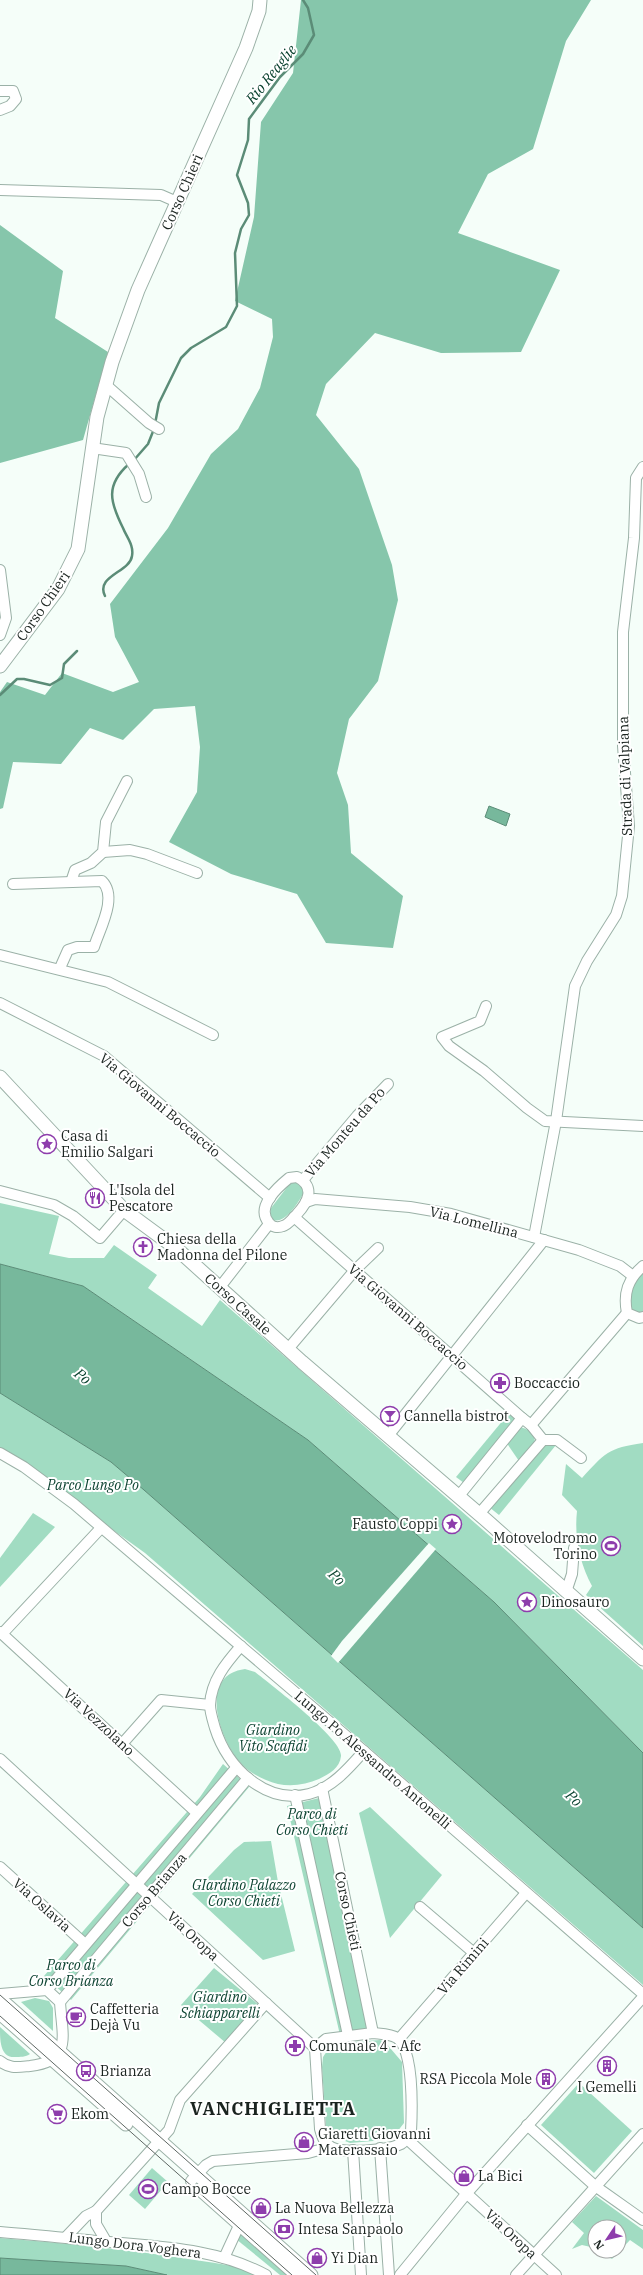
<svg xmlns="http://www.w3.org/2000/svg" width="643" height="2275" font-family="'IBM Plex Serif',serif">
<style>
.green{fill:#a1dcc2}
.forest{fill:#86c6ab}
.water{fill:#77b89c;stroke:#5b8c77}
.pier{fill:#f5fef9}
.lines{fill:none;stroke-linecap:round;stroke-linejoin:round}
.stream{stroke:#5b8c77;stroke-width:2.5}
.minor-casing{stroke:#9bb1a7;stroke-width:12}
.major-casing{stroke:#9bb1a7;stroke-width:15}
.minor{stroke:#fff;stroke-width:10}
.major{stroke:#fff;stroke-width:13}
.tram{stroke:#5f6864;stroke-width:1}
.labels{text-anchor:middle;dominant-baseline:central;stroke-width:4;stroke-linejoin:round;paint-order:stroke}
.street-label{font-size:14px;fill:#1b2420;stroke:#fff}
.poi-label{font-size:14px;fill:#1b2420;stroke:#fff;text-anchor:start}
.park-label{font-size:14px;font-style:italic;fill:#0c4331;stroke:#fff}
.water-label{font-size:15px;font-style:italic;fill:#0a422f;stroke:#fff}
.district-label{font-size:18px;font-weight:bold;letter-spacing:1px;fill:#1b2420;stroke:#fff}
</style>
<rect width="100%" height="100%" fill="#f5fef9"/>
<g class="green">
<path d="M291,1182H298L304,1189L303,1194C298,1203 285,1224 273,1220L270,1214L271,1208Z"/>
<polygon points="0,1203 59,1216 49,1254 69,1258 104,1258 114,1245 157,1275 148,1288 202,1326 220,1300 643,1670 643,1753 494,1602 308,1440 83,1286 0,1264"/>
<polygon points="643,1271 643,1314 629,1309 629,1290"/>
<polygon points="0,1393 111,1462 144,1490 643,1928 643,1985 145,1553 49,1484 0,1453"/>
<polygon points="509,1413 516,1420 464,1483 456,1477"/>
<path d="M518,1427C528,1428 534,1433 535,1442L519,1461L506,1442Z"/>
<polygon points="542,1443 556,1445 499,1515 489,1507"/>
<path d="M643,1443V1646L586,1595L592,1586C580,1564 574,1537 577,1511L562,1495L566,1464L582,1478C605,1453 608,1448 643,1443Z"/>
<polygon points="33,1513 55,1527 0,1587 0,1558"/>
<path d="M245,1669L255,1672C270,1684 343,1739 341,1756C340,1768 329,1774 319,1779C303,1786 283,1788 266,1780C256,1776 246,1770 239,1761C219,1738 198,1675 245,1669Z"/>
<polygon points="223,1764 249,1787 71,2000 44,1976 200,1797"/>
<polygon points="327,1796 373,2033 340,2035 287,1806"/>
<polygon points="370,1807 442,1875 390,1938 359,1813"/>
<polygon points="271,1841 278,1882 295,1951 263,1960 192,1894 234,1850 244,1842"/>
<polygon points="214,1968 259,2005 226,2043 181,2005"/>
<polygon points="35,1998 49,2001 53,2008 53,2031 21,2002"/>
<path d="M0,2028V2027L30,2054C26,2057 20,2057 15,2057C0,2058 0,2040 0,2028Z"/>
<polygon points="380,2040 385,2042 402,2062 404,2123 393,2137 385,2140 350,2143 335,2137 326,2126 322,2067 323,2057 329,2048 340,2043"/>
<polygon points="579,2083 632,2131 594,2173 541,2125"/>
<polygon points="152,2168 168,2182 145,2209 129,2195"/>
<polygon points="596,2196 643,2230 643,2249 630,2240 612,2259 599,2251 619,2251 619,2227 595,2227 595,2248 582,2245 572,2249 584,2233 572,2222"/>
<polygon points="242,2230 292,2275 280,2275 236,2239"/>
<path d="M0,2238C63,2243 126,2249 188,2259C214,2263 242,2266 266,2275H167L126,2266L0,2258Z"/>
</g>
<g class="forest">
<polygon points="301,0 591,0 566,41 533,149 488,174 458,233 560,270 521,352 441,353 375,333 326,384 316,415 359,469 392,565 398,600 378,681 349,719 337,773 348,805 351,853 403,896 393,948 326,943 297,894 231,874 169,842 197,792 200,747 195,706 154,709 123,740 90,728 61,764 13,762 3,808 0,809 0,692 7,682 45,695 62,673 113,692 139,682 115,637 110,604 168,528 211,454 238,429 260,388 273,337 272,319 235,301 254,217 261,122 293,73"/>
<polygon points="0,225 63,271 55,318 108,352 83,440 0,463"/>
</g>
<g class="water">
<polygon points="489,806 510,814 506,826 485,817"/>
<polygon points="0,1264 83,1286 308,1440 494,1602 643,1753 643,1928 144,1490 111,1462 0,1393"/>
<polygon points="0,2258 126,2266 167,2275 0,2275"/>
</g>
<polygon class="pier" points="429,1543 436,1549 338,1663 331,1656 342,1641"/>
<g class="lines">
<g class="stream">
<polyline points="155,424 159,403 181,358 191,348 226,327 237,306 235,253 241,229 249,215 248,203 237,175 248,140 249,119 280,77 303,54 314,35 308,8 303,0"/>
<polyline points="134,460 148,444 154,429"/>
<path d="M105,596C95,576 130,572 132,556C134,545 127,538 123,528C110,502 105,485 129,464"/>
<polyline points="0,695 17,679 24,679 50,685 62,678 64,664 77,651"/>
</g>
<defs>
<g id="minor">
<polyline points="0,91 13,91 16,99 10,106 0,110"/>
<polyline points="0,190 161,195 177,202"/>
<polyline points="106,385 149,423 159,429"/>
<polyline points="92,448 126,453 139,474 146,497"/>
<polyline points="0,570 6,618 0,635"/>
<polyline points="103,852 130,850 147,854 197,873"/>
<polyline points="71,882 75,870 91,863 103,852 106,822 127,781"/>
<path d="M13,884L102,881C118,897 100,928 94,947H77L68,950L60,968"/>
<polyline points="0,955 108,982 213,1035"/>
<polyline points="0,1003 104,1056 270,1198"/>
<polyline points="486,1006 480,1021 442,1037 449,1046 484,1071 527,1108 545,1121 643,1126"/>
<path d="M297,1177C316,1187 308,1202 297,1214C293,1218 288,1225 283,1226C278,1228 272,1227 269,1223C255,1207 278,1187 289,1178Z"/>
<polyline points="303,1180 357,1116 388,1084"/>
<polyline points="0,1191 54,1205 73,1216 100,1238 124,1210"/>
<polyline points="306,1202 315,1199 410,1207 451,1214 579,1250 620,1266 633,1276"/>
<polyline points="294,1217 522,1418"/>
<polyline points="534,1237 556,1121 575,986 587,961 616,915 622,896 629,826 623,746 623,632 634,538 636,478 643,467"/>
<path d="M643,1266C628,1279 623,1293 627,1313L639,1318L643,1317"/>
<polyline points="220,1287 269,1224"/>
<polyline points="288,1349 355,1270 378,1248"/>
<polyline points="531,1425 627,1313"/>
<polyline points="388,1436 544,1240"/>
<polyline points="543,1440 557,1440 581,1458"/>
<polyline points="0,1453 24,1467 74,1504 364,1751 643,1994"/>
<polyline points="458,1497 522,1418 531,1425 543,1440 479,1514"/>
<polyline points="566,1592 572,1574 574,1548"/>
<polyline points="0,1632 197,1813"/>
<polyline points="2,1634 101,1528"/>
<path d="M241,1646C226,1663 211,1681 210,1705C210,1712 213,1721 215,1728C227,1767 265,1805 309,1794C332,1788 349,1768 364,1751"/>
<polyline points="122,1744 161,1700 210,1705"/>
<polyline points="0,1759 315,2048"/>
<polyline points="322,1788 373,2033"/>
<polyline points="295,1795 348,2035"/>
<polyline points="0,1867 85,1944"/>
<polyline points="420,1907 474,1953"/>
<polyline points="47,1990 236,1768"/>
<path d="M0,1994L47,1990L60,2002C62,2036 73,2061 30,2066C18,2067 9,2069 0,2061"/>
<polyline points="60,2002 248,1778"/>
<path d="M373,2033C382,2034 391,2034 397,2038C414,2050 412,2112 411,2132C408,2136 406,2141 401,2144C388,2150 343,2154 331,2147C324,2143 322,2136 320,2129L315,2048L326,2039Z"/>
<polyline points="399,2039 526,1893"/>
<polyline points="527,2125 595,2186 643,2220"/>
<polyline points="407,2139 556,2275"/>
<polyline points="380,2148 389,2275"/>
<polyline points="353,2150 361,2275"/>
<polyline points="191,2181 206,2165 213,2161 308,2153 330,2147"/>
<polyline points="96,2211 96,2224 106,2241"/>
<path d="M0,2232C37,2235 73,2239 109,2242C163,2247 218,2249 266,2275"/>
<polyline points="66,2237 86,2216 96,2211 169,2130 180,2100 266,2003"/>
<polyline points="224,2258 242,2219"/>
<polyline points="400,2275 467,2193 643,1997"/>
<polyline points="516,2275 643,2134"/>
</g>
<g id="major">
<polyline points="0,666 58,589 78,549 97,417 112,362 138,290 246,48 259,11 260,0"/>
<polyline points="0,1077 124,1210 177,1249 302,1362 486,1520 643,1659"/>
<polyline points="0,1999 311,2275"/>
<polyline points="0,2013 126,2124"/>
<polyline points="201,2190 297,2275"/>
</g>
</defs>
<use href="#minor" class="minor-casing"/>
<use href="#major" class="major-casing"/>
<use href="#minor" class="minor"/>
<use href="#major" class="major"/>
<g class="tram">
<polyline points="0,1995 316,2275"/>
<polyline points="0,2016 292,2275"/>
</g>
</g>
<defs>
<symbol id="sight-ring" viewBox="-11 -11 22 22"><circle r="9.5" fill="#fff" stroke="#8e3dac" stroke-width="1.5"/><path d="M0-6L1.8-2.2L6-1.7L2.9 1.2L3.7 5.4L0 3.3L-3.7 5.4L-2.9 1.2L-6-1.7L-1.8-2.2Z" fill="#8e3dac"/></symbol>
<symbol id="restaurant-ring" viewBox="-11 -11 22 22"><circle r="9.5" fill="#fff" stroke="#8e3dac" stroke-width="1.5"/><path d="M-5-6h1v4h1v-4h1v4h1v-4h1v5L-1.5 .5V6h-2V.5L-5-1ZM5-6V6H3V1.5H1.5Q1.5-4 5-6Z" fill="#8e3dac"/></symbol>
<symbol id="church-ring" viewBox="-11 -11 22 22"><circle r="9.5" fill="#fff" stroke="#8e3dac" stroke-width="1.5"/><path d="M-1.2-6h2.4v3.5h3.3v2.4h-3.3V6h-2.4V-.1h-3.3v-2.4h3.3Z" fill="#8e3dac"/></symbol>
<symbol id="pharmacy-ring" viewBox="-11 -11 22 22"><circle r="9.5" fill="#fff" stroke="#8e3dac" stroke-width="1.5"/><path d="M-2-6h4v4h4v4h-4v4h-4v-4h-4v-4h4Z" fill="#8e3dac"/></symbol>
<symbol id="bar-ring" viewBox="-11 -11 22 22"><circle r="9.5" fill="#fff" stroke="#8e3dac" stroke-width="1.5"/><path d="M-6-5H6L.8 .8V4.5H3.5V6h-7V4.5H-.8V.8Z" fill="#8e3dac"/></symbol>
<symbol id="stadium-ring" viewBox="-11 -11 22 22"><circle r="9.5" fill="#fff" stroke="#8e3dac" stroke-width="1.5"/><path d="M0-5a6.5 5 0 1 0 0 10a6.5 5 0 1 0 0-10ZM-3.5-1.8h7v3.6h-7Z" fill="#8e3dac"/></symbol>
<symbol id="cafe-ring" viewBox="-11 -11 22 22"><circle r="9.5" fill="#fff" stroke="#8e3dac" stroke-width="1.5"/><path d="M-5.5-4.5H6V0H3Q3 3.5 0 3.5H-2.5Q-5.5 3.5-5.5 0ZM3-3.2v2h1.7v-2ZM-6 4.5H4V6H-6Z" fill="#8e3dac"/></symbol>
<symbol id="building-ring" viewBox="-11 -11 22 22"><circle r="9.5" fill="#fff" stroke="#8e3dac" stroke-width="1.5"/><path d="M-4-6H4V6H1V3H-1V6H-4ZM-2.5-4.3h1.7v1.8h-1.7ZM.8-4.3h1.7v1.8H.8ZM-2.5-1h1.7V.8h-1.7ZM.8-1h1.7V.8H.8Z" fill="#8e3dac"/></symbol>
<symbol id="bus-ring" viewBox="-11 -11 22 22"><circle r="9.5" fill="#fff" stroke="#8e3dac" stroke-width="1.5"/><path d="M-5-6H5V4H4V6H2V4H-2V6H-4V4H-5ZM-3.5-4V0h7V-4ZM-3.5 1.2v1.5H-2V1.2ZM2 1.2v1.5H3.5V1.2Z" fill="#8e3dac"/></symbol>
<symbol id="supermarket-ring" viewBox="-11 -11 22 22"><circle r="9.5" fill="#fff" stroke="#8e3dac" stroke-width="1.5"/><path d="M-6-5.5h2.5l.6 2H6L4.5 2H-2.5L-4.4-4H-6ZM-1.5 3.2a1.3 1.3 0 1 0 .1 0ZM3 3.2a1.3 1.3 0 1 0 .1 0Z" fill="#8e3dac"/></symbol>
<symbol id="shop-ring" viewBox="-11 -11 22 22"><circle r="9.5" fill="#fff" stroke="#8e3dac" stroke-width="1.5"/><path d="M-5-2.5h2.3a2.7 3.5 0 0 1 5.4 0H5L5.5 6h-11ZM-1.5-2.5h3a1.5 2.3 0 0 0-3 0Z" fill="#8e3dac"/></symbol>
<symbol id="bank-ring" viewBox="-11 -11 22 22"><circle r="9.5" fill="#fff" stroke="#8e3dac" stroke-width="1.5"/><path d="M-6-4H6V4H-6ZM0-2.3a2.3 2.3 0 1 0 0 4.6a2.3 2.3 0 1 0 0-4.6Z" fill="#8e3dac"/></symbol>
</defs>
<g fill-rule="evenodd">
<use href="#sight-ring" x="36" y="1133" width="22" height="22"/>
<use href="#restaurant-ring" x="84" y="1187" width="22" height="22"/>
<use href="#church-ring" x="132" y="1236" width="22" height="22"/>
<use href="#pharmacy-ring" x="489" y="1372" width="22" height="22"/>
<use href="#bar-ring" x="379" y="1405" width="22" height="22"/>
<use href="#sight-ring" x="441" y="1513" width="22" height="22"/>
<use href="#stadium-ring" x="600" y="1535" width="22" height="22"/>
<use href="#sight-ring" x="516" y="1591" width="22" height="22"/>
<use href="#cafe-ring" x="65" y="2006" width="22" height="22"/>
<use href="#pharmacy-ring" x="284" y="2035" width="22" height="22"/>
<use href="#building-ring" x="596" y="2055" width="22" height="22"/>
<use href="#bus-ring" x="75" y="2060" width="22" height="22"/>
<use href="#building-ring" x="535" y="2068" width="22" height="22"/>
<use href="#supermarket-ring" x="46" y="2103" width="22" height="22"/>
<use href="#shop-ring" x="293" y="2131" width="22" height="22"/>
<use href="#shop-ring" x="453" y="2165" width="22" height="22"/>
<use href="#stadium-ring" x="137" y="2178" width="22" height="22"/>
<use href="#shop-ring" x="250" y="2197" width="22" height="22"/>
<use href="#bank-ring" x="273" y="2218" width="22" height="22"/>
<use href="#shop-ring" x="306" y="2247" width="22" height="22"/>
</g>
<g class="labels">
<g class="street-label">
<text transform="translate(182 192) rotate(-66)">Corso Chieri</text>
<text transform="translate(43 606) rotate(-55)">Corso Chieri</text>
<text transform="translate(625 776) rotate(-92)">Strada di Valpiana</text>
<text transform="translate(160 1105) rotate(40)">Via Giovanni Boccaccio</text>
<text transform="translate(345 1132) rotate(-49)">Via Monteu da Po</text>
<text transform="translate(474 1222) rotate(14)">Via Lomellina</text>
<text transform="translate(238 1304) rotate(42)">Corso Casale</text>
<text transform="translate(408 1317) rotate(41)">Via Giovanni Boccaccio</text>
<text transform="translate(99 1722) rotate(43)">Via Vezzolano</text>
<text transform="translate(373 1760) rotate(41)">Lungo Po Alessandro Antonelli</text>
<text transform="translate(154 1890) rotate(-50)">Corso Brianza</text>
<text transform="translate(42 1905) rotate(42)">Via Oslavia</text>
<text transform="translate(348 1911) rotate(78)">Corso Chieti</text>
<text transform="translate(193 1936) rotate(43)">Via Oropa</text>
<text transform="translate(463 1966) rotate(-49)">Via Rimini</text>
<text transform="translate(511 2234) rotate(43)">Via Oropa</text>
<text transform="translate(135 2245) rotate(7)">Lungo Dora Voghera</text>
</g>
<g class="poi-label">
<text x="61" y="1136">Casa di<tspan x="61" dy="16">Emilio Salgari</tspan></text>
<text x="109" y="1190">L'Isola del<tspan x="109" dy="16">Pescatore</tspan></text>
<text x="157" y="1239">Chiesa della<tspan x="157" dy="16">Madonna del Pilone</tspan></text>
<text x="514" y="1383">Boccaccio</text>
<text x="404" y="1416">Cannella bistrot</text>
<text x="438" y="1524" text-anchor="end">Fausto Coppi</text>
<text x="597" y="1538" text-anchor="end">Motovelodromo<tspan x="597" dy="16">Torino</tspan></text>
<text x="541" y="1602">Dinosauro</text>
<text x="90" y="2009">Caffetteria<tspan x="90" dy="16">Dejà Vu</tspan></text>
<text x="309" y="2046">Comunale 4 - Afc</text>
<text x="100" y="2071">Brianza</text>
<text x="532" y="2079" text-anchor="end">RSA Piccola Mole</text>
<text x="607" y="2087" text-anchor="middle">I Gemelli</text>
<text x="71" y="2114">Ekom</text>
<text x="318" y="2134">Giaretti Giovanni<tspan x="318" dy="16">Materassaio</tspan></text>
<text x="478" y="2176">La Bici</text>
<text x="162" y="2189">Campo Bocce</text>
<text x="275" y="2208">La Nuova Bellezza</text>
<text x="298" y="2229">Intesa Sanpaolo</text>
<text x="331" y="2258">Yi Dian</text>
</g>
<g class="park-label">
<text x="93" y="1485">Parco Lungo Po</text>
<text x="273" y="1730">Giardino<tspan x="273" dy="16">Vito Scafidi</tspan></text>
<text x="312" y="1814">Parco di<tspan x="312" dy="16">Corso Chieti</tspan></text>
<text x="244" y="1885">GIardino Palazzo<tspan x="244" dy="16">Corso Chieti</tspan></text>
<text x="71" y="1965">Parco di<tspan x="71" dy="16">Corso Brianza</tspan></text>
<text x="220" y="1997">Giardino<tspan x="220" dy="16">Schiapparelli</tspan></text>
</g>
<g class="water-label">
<text transform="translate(271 74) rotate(-51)">Rio Reaglie</text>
<text transform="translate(83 1376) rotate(38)">Po</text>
<text transform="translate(337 1577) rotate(43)">Po</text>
<text transform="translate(574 1798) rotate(43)">Po</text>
</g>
<g class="district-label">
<text x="273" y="2108">VANCHIGLIETTA</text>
</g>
</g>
<g transform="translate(607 2239) rotate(235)"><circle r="19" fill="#ffffff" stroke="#a4a7a6"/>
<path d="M0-3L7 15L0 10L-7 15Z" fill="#8e3dac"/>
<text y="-6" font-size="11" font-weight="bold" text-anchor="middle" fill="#1b2420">N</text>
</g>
</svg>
